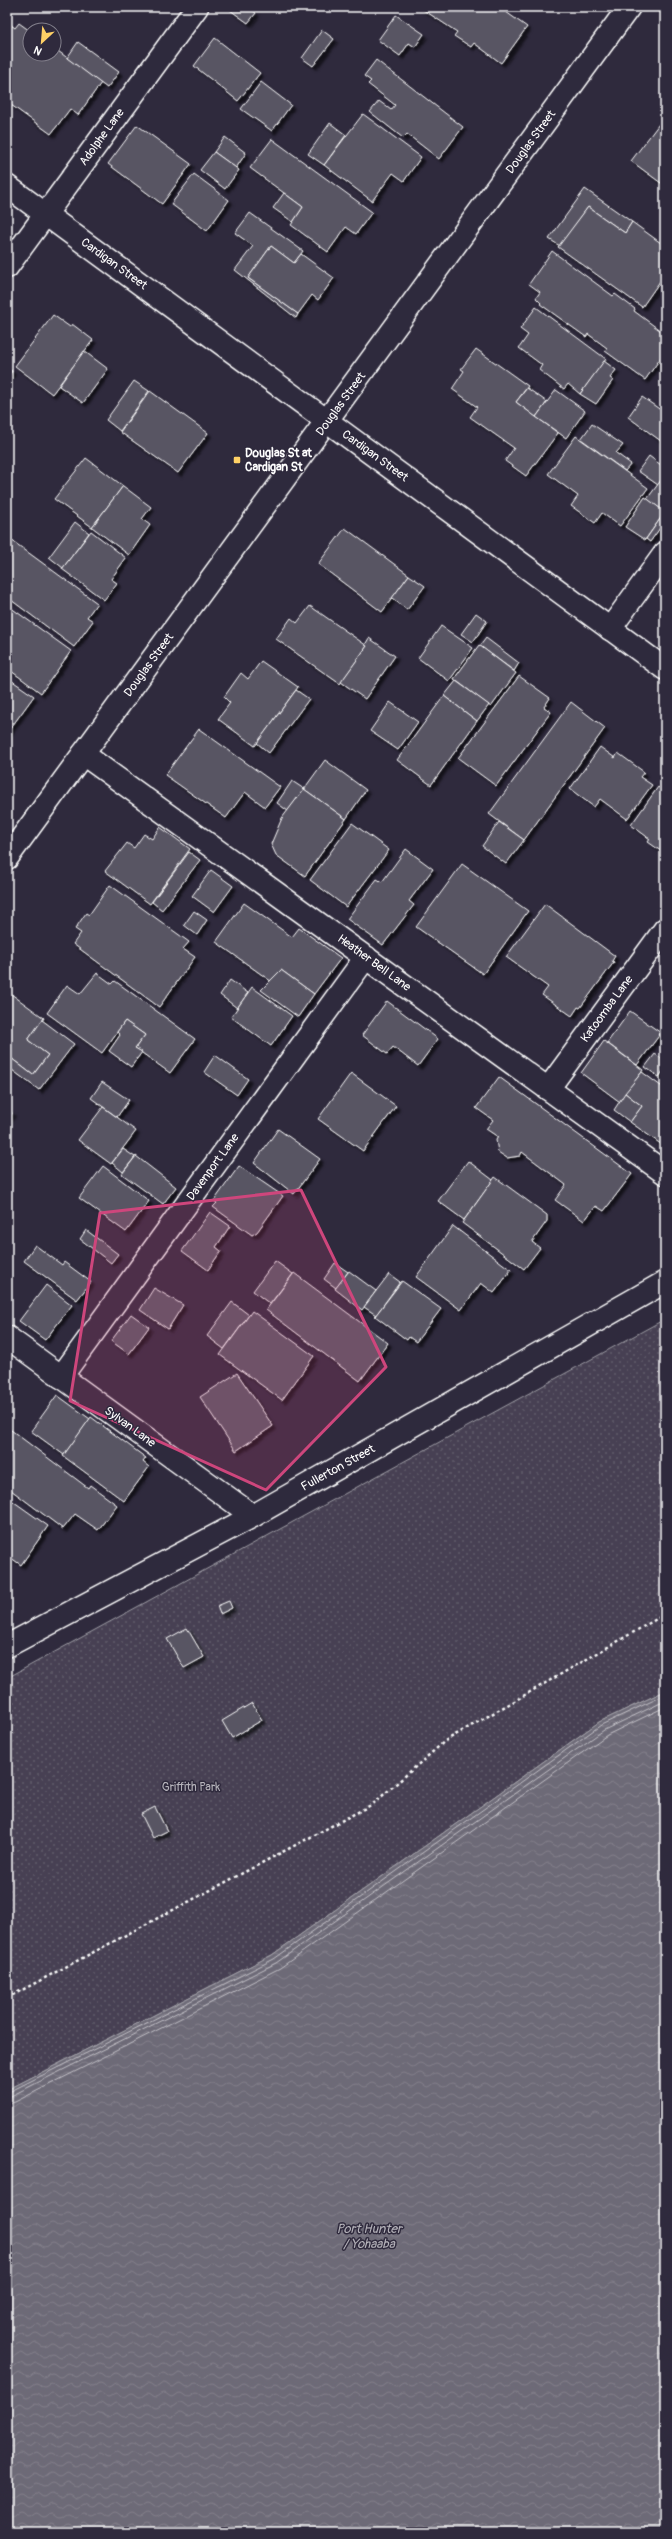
<svg xmlns="http://www.w3.org/2000/svg" width="672" height="2539" font-family="Pangolin,sans-serif">
<style>
.green{fill:url(#green-dots);stroke:#a2a0a8}
.water{fill:url(#water-waves);stroke:#a7a6ad}
.lines{fill:none;stroke-linecap:round;stroke-linejoin:round}
.shore{stroke:#c5c3c9;stroke-width:1}
.building{fill:#595564;stroke:#fff;filter:url(#shadow)}
.minor-casing{stroke:#fff;stroke-width:25}
.major-casing{stroke:#fff;stroke-width:25}
.path{stroke:#fff;stroke-width:2.5;stroke-dasharray:3 3;stroke-linecap:butt}
.minor{stroke:#2f2a3d;stroke-width:22}
.major{stroke:#2f2a3d;stroke-width:22}
.marked{fill:#ce467c;fill-opacity:0.2;stroke:#ce467c;stroke-width:3;stroke-linejoin:round}
.poi-dot{fill:#ffd166;stroke:#2f2a3d;stroke-width:1.5}
.labels{text-anchor:middle;dominant-baseline:central;stroke-width:3;stroke-linejoin:round;paint-order:stroke}
.street-label{font-size:12px;fill:#fff;stroke:#2f2a3d}
.poi-label{font-size:12px;font-weight:bold;fill:#fff;stroke:#2f2a3d;text-anchor:start}
.park-label{font-size:12px;fill:#b5b3ba;stroke:#2f2a3d}
.water-label{font-size:13px;font-style:italic;fill:#b6b4bb;stroke:#2f2a3d}
</style>
<defs>
<pattern id="green-dots" width="8" height="8" patternUnits="userSpaceOnUse"><rect width="8" height="8" fill="#464152"/><path d="M2 2h.1M6 6h.1" fill="none" stroke="#625e6c" stroke-width="1.8" stroke-linecap="round"/></pattern>
<pattern id="water-waves" width="16" height="10" patternUnits="userSpaceOnUse"><rect width="16" height="10" fill="#6d6a77"/><path d="M0 5q4-4 8 0t8 0" fill="none" stroke="#83808b"/></pattern>
<filter id="shadow"><feDropShadow dx="3.5" dy="3.5" stdDeviation="1" flood-color="#0009"/></filter>
</defs>
<rect width="100%" height="100%" fill="#2f2a3d"/>
<filter id="ink" filterUnits="userSpaceOnUse"><feTurbulence type="fractalNoise" baseFrequency=".025" numOctaves="2"/><feDisplacementMap in="SourceGraphic" scale="8" xChannelSelector="R" yChannelSelector="G"/><feConvolveMatrix kernelMatrix="1 2 1 2 8 2 1 2 1" color-interpolation-filters="sRGB"/></filter>
<g filter="url(#ink)">
<polygon class="green" points="665,1319 665,1691 599,1722 272,1955 7,2090 7,1678"/>
<polygon class="water" points="665,1691 665,2532 7,2532 7,2090 272,1955 599,1722"/>
<g class="lines">
<g class="shore">
<polyline points="7,2093 274,1959 601,1725 665,1695"/>
<polyline points="7,2098 276,1963 604,1730 665,1701"/>
<polyline points="7,2104 15,2102 280,1968 607,1735 665,1707"/>
</g>
</g>
<g class="building">
<polygon points="232,7 248,7 256,13 248,23 230,10"/>
<polygon points="419,7 499,7 527,27 501,63 474,43 471,47 454,36 457,32"/>
<polygon points="396,15 424,34 415,47 409,43 400,56 378,40"/>
<polygon points="7,22 15,28 19,23 30,31 30,54 54,54 54,48 101,83 78,115 70,109 51,134 7,102"/>
<polygon points="322,30 334,39 313,66 302,58"/>
<polygon points="215,38 260,73 238,101 194,66"/>
<polygon points="78,42 119,72 107,88 67,58"/>
<polygon points="376,60 463,127 439,159 407,134 403,138 370,112 379,101 391,110 395,105 368,84 371,81 364,76"/>
<polygon points="261,82 291,105 272,131 241,109"/>
<polygon points="363,114 421,157 404,181 393,173 372,201 324,165"/>
<polygon points="330,123 346,135 324,165 308,154"/>
<polygon points="659,124 665,128 665,186 631,161"/>
<polygon points="137,125 191,164 162,204 108,164"/>
<polygon points="225,137 246,153 236,168 214,152"/>
<polygon points="272,139 372,212 356,234 346,227 328,252 291,225 303,207 250,168"/>
<polygon points="214,152 239,170 225,189 200,170"/>
<polygon points="194,174 229,200 207,231 171,204"/>
<polygon points="585,189 632,222 625,233 588,207 560,246 549,239"/>
<polygon points="284,193 303,207 293,222 273,208"/>
<polygon points="588,207 625,233 632,222 665,246 665,274 642,307 558,247"/>
<polygon points="250,213 303,251 294,263 271,246 248,278 298,314 296,318 235,270 253,246 235,233"/>
<polygon points="271,246 294,263 301,254 334,278 318,300 312,295 298,314 248,278"/>
<polygon points="552,251 613,296 615,294 635,309 634,311 665,334 665,352 645,380 605,351 607,348 588,334 586,337 540,304 541,303 536,298 540,292 529,284"/>
<polygon points="536,307 606,359 580,394 568,384 564,389 539,370 542,365 519,348 528,335 520,329"/>
<polygon points="53,315 70,327 72,324 93,340 52,394 15,366"/>
<polygon points="476,349 528,386 516,402 558,433 526,476 505,461 514,448 470,417 477,407 452,389 464,371 461,369"/>
<polygon points="84,351 108,369 83,403 59,386"/>
<polygon points="604,361 616,370 610,378 613,380 596,404 580,394"/>
<polygon points="7,368 12,371 7,379"/>
<polygon points="134,381 149,391 120,431 106,420"/>
<polygon points="527,388 547,402 536,417 516,402"/>
<polygon points="556,390 585,411 566,438 536,417"/>
<polygon points="150,391 208,433 178,473 120,432"/>
<polygon points="642,397 665,413 665,444 628,417"/>
<polygon points="592,424 623,445 616,453 631,464 625,471 581,439"/>
<polygon points="576,436 648,488 620,526 602,513 595,523 571,506 578,496 548,474"/>
<polygon points="649,456 665,468 665,475 658,485 638,471"/>
<polygon points="86,458 123,486 92,527 54,499"/>
<polygon points="665,475 665,512 647,499"/>
<polygon points="123,486 151,507 142,519 150,525 129,555 92,527"/>
<polygon points="645,497 665,512 645,540 625,527"/>
<polygon points="665,512 665,521 650,542 646,539"/>
<polygon points="75,522 89,533 63,568 49,557"/>
<polygon points="345,528 409,575 382,612 318,564"/>
<polygon points="91,531 126,558 111,579 117,583 104,600 62,569"/>
<polygon points="7,537 97,603 87,617 93,621 74,647 7,597"/>
<polygon points="409,575 425,586 407,610 392,598"/>
<polygon points="7,605 71,651 41,693 7,668"/>
<polygon points="310,606 367,646 340,684 276,639 291,618 297,623"/>
<polygon points="476,613 487,621 473,642 461,634"/>
<polygon points="441,626 473,648 449,681 418,658"/>
<polygon points="369,638 395,656 365,699 341,682 367,646 365,645"/>
<polygon points="486,638 519,663 514,671 480,646"/>
<polygon points="479,645 516,673 491,707 454,679"/>
<polygon points="261,661 298,687 255,746 218,719 230,703 224,697 241,673 248,679"/>
<polygon points="519,676 550,698 544,707 551,712 496,786 458,758"/>
<polygon points="8,678 34,696 7,733 7,679"/>
<polygon points="456,681 489,705 477,721 444,696"/>
<polygon points="296,690 309,699 269,753 257,743"/>
<polygon points="444,696 477,721 431,785 397,760"/>
<polygon points="390,702 418,722 398,750 370,731"/>
<polygon points="571,702 605,728 524,840 489,814"/>
<polygon points="199,729 280,787 265,807 245,792 226,818 165,775"/>
<polygon points="600,747 615,758 618,753 644,772 640,777 652,785 627,819 600,799 594,807 570,789"/>
<polygon points="325,760 366,790 346,819 304,789"/>
<polygon points="292,781 304,789 288,811 277,803"/>
<polygon points="658,787 665,792 665,854 648,842 650,839 631,825"/>
<polygon points="304,789 346,819 305,876 276,855 271,844 282,818"/>
<polygon points="499,822 524,840 506,864 482,846"/>
<polygon points="352,823 389,850 346,907 310,880"/>
<polygon points="160,827 190,849 150,904 105,871 127,843 134,848 144,834 152,839"/>
<polygon points="406,849 433,869 409,901 414,905 383,945 347,919 377,879 382,882"/>
<polygon points="189,852 200,860 162,910 152,902"/>
<polygon points="462,864 528,911 483,974 416,927"/>
<polygon points="211,870 233,886 214,912 192,896"/>
<polygon points="110,885 189,942 183,949 195,957 159,1007 73,944 81,933 75,929 86,913 89,915"/>
<polygon points="244,903 292,937 299,928 341,958 314,994 281,970 272,982 216,942"/>
<polygon points="545,904 615,956 612,961 614,962 580,1008 578,1007 572,1016 542,995 548,987 506,957"/>
<polygon points="194,911 207,920 197,935 184,925"/>
<polygon points="281,970 314,994 298,1017 261,990"/>
<polygon points="97,973 112,984 115,981 195,1039 170,1073 135,1048 145,1035 125,1021 102,1053 47,1013 67,985 80,994"/>
<polygon points="230,980 248,993 237,1008 220,995"/>
<polygon points="252,987 292,1016 271,1046 231,1017"/>
<polygon points="7,991 44,1018 28,1040 48,1055 33,1075 7,1055"/>
<polygon points="387,1001 438,1039 418,1066 393,1047 387,1054 362,1035"/>
<polygon points="630,1011 661,1033 637,1065 607,1043"/>
<polygon points="42,1020 74,1044 39,1090 8,1067 7,1070 7,1055 33,1075 48,1055 28,1040"/>
<polygon points="125,1021 145,1035 135,1048 142,1052 131,1067 109,1051 120,1035 117,1032"/>
<polygon points="604,1041 643,1070 620,1102 581,1073"/>
<polygon points="655,1054 665,1061 665,1068 659,1077 645,1067"/>
<polygon points="215,1055 248,1079 237,1095 204,1072"/>
<polygon points="642,1072 665,1089 665,1147 630,1122 642,1106 625,1093"/>
<polygon points="351,1073 396,1106 363,1151 318,1119"/>
<polygon points="499,1077 632,1174 604,1211 596,1206 584,1221 555,1200 566,1185 522,1152 520,1156 507,1158 498,1152 496,1140 498,1137 486,1129 493,1120 476,1108"/>
<polygon points="102,1082 129,1100 117,1117 91,1098"/>
<polygon points="625,1093 642,1106 630,1122 614,1110"/>
<polygon points="103,1107 136,1131 111,1164 78,1140"/>
<polygon points="7,1109 12,1113 7,1119"/>
<polygon points="278,1129 320,1159 294,1194 254,1163"/>
<polygon points="123,1149 135,1157 123,1172 112,1163"/>
<polygon points="136,1156 176,1187 163,1204 122,1174"/>
<polygon points="468,1161 493,1180 464,1220 438,1201"/>
<polygon points="103,1166 149,1201 126,1232 79,1198"/>
<polygon points="239,1166 283,1196 257,1232 252,1235 213,1207 217,1203 214,1201"/>
<polygon points="495,1177 547,1215 547,1221 532,1242 540,1248 524,1269 462,1223"/>
<polygon points="210,1212 230,1226 216,1247 221,1251 208,1270 182,1251"/>
<polygon points="453,1226 511,1270 494,1293 481,1283 461,1310 416,1277"/>
<polygon points="86,1230 118,1254 111,1263 80,1239"/>
<polygon points="35,1245 62,1265 64,1262 91,1282 77,1300 24,1261"/>
<polygon points="275,1261 293,1274 270,1304 253,1291"/>
<polygon points="335,1263 348,1272 336,1288 324,1279"/>
<polygon points="349,1271 376,1291 362,1310 335,1289"/>
<polygon points="294,1273 388,1343 360,1381 266,1310"/>
<polygon points="389,1274 400,1282 376,1315 364,1307"/>
<polygon points="402,1281 441,1309 416,1342 409,1337 407,1340 375,1316"/>
<polygon points="46,1285 72,1305 45,1340 19,1321"/>
<polygon points="154,1288 183,1305 168,1329 140,1310"/>
<polygon points="232,1302 249,1315 224,1349 207,1336"/>
<polygon points="252,1311 314,1356 282,1400 220,1355"/>
<polygon points="131,1314 149,1327 129,1354 111,1341"/>
<polygon points="237,1373 273,1426 236,1451 200,1397"/>
<polygon points="57,1395 90,1419 64,1455 31,1431"/>
<polygon points="91,1417 146,1458 143,1462 149,1467 124,1501 63,1456"/>
<polygon points="7,1427 88,1488 90,1485 117,1505 98,1530 75,1514 63,1529 7,1487"/>
<polygon points="7,1497 48,1526 21,1565 7,1555"/>
<polygon points="229,1601 232,1608 220,1614 217,1606"/>
<polygon points="187,1628 204,1657 184,1668 167,1639"/>
<polygon points="252,1703 262,1720 232,1738 222,1721"/>
<polygon points="155,1807 167,1831 153,1838 141,1814"/>
</g>
<g class="lines">
<defs>
<g id="minor">
<polyline points="7,186 665,669"/>
<polyline points="7,267 197,7"/>
<polyline points="610,629 665,553"/>
<polyline points="83,754 665,1173"/>
<polyline points="7,858 629,7"/>
<polyline points="548,1089 665,929"/>
<polyline points="7,1337 253,1516"/>
<polyline points="61,1377 366,957"/>
</g>
<polyline id="major" points="7,1646 253,1516 665,1282"/>
</defs>
<use href="#minor" class="minor-casing"/>
<use href="#major" class="major-casing"/>
<polyline class="path" points="7,1998 373,1804 445,1741 665,1614"/>
<use href="#minor" class="minor"/>
<use href="#major" class="major"/>
</g>
</g>
<path class="marked" d="M301,1190L386,1367L266,1490L70,1401L100,1213Z"/>
<rect class="poi-dot" x="233" y="456" width="8" height="8" rx="2"/>
<g class="labels">
<g class="street-label">
<text transform="translate(102 137) rotate(-54)">Adolphe Lane</text>
<text transform="translate(531 142) rotate(-54)">Douglas Street</text>
<text transform="translate(114 264) rotate(36)">Cardigan Street</text>
<text transform="translate(341 404) rotate(-54)">Douglas Street</text>
<text transform="translate(375 456) rotate(36)">Cardigan Street</text>
<text transform="translate(149 665) rotate(-54)">Douglas Street</text>
<text transform="translate(374 963) rotate(36)">Heather Bell Lane</text>
<text transform="translate(607 1009) rotate(-54)">Katoomba Lane</text>
<text transform="translate(213 1167) rotate(-54)">Davenport Lane</text>
<text transform="translate(130 1427) rotate(36)">Sylvan Lane</text>
<text transform="translate(338 1468) rotate(-29)">Fullerton Street</text>
</g>
<g class="poi-label">
<text x="245" y="453">Douglas St at<tspan x="245" dy="14">Cardigan St</tspan></text>
</g>
<g class="park-label">
<text x="191" y="1787">Griffith Park</text>
</g>
<g class="water-label">
<text x="369" y="2229">Port Hunter<tspan x="369" dy="15">/ Yohaaba</tspan></text>
</g>
</g>
<rect width="672" height="2539" fill="none" stroke="#2f2a3d" stroke-width="24"/>
<rect x="12" y="12" width="648" height="2515" fill="none" stroke="#fff" stroke-width="1.5" filter="url(#ink)"/>
<g transform="translate(42 42) rotate(206)"><circle r="19" fill="#2f2a3d" stroke="#827f8b"/>
<path d="M0-3L7 15L0 10L-7 15Z" fill="#ffd166"/>
<text y="-6" font-size="11" font-weight="bold" text-anchor="middle" fill="#ffffff">N</text>
</g>
</svg>
